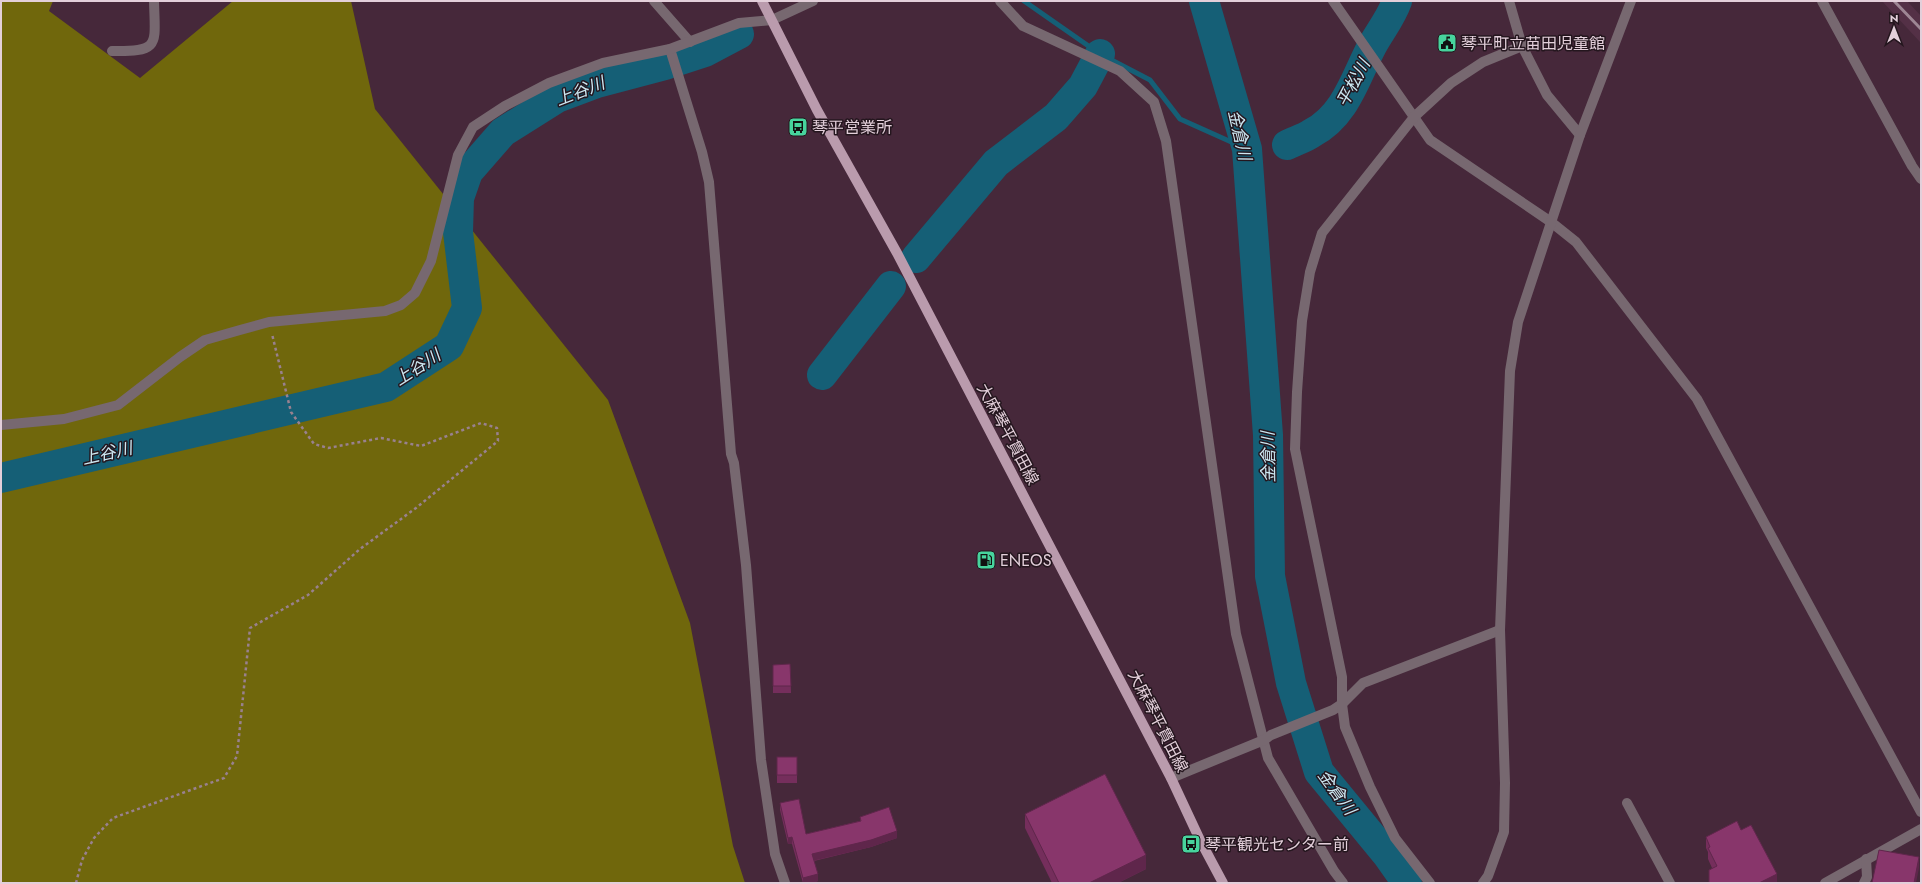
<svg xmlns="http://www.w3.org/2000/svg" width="1922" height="884" font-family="Jost,'Noto Sans JP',sans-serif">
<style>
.built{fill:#543046}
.forest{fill:#70670c}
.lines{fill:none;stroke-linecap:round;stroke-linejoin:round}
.stream{stroke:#155f76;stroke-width:5}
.river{stroke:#155f76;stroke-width:30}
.path{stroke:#99818f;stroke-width:2.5;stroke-dasharray:3 3;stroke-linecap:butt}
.minor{stroke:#776870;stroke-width:10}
.major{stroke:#ba9bad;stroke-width:10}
.rail{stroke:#9e8694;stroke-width:3}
.wall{fill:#752e5c}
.shaded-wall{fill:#5f264b}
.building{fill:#88366b;stroke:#5f264b}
.labels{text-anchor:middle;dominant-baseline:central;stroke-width:3;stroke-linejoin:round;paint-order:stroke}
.poi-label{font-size:16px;fill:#e3cfda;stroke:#24161e;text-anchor:start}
.street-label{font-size:16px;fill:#e3cfda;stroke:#24161e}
.water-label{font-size:17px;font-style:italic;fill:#cde8f2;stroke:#24161e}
</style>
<rect width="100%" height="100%" fill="#46283a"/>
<polygon class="built" points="1882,1 1907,1 1921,16 1921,43"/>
<polygon class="forest" points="1,1 53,1 49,11 140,78 233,1 351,1 375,109 608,400 690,623 733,846 745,883 1,883"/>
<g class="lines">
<polyline class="stream" points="1024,1 1100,54 1150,80 1180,119 1247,149"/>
<g class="river">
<polyline points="1204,1 1247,149 1268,435 1270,576 1291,683 1319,772 1388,856 1407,883"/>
<path d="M1287,145C1295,141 1305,138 1312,133C1346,115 1355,78 1372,46C1380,31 1391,18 1397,1"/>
<polyline points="916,258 996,163 1056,117 1083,86 1100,54"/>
<polyline points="822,375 891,286"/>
<polyline points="1,478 386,387 449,346 467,308 458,232 459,198 468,172 503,132 557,98 597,83 665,65 705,52 739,34"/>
</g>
<polyline class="path" points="76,883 82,860 94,838 113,818 224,778 237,756 250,628 308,595 360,549 416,508 498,441 497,428 481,423 421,446 381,438 328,448 314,444 291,412 272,334"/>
<g class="minor">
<polyline points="654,1 690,42"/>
<polyline points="1000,1 1023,26 1120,71 1154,102 1166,141 1236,634 1268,758 1334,871 1343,883"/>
<polyline points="1333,1 1430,140 1551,222 1576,242 1697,399 1921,812"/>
<polyline points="1509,1 1522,46 1547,95 1580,135"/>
<polyline points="1822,1 1912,166 1921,179"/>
<polyline points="670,49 702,152 709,182 731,454 734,463 746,565 761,760 775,854 785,883"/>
<path d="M112,51C161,52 155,45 154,1"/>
<polyline points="1,425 64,419 118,405 180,357 205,340 240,330 269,322 385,311 401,305 415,293 431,261 458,155 473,127 505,106 549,83 603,63 670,49 739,23 772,20 813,1"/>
<polyline points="1171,778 1264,740 1271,735 1333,710 1342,704 1363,683 1500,630"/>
<polyline points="1627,803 1670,883"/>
<polyline points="1430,883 1395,838 1370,787 1345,727 1342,704 1342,677 1295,449 1297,392 1302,321 1310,272 1322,233 1414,117 1451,83 1483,62 1522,46"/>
<polyline points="1483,883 1488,876 1504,832 1505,783 1500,630 1510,371 1518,322 1580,135 1631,1"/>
<polyline points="1825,883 1921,829"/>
<polyline points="1864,883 1867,877 1866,859"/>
</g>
<polyline class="major" points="762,1 817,110 897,253 1045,537 1171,778 1200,840 1223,883"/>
<polyline class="rail" points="1894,1 1921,29"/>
</g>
<g class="wall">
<polygon points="790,664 791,693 773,693 773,665"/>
<rect x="777" y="757" width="20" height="26"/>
<polygon points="780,803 806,834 860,821 860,817 897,838 871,847 814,861 818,881 812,883 803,883 792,844 788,844 780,810"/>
<polygon points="1025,814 1146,869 1118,883 1052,883 1025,828"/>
<polygon points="1741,830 1777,883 1712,868 1708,859 1708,852 1706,848 1706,837"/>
</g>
<g class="shaded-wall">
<polygon points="897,831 897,838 871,847 812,861 812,854"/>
<polygon points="792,837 792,844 788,844 788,838"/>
<polygon points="1146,855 1146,869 1118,883 1089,883"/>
<polygon points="1919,857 1919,868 1916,883 1914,883"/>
<polygon points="818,874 818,881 812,883 803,883 803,878"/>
<polygon points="1777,874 1777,883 1759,883"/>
</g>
<g class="building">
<polygon points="790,664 791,686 773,686 773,665"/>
<rect x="777" y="757" width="20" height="18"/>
<polygon points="1105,774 1146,855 1089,883 1059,883 1025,814"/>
<polygon points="799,799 806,834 861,821 860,817 889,807 897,831 871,840 812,854 818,874 803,878 792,837 788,838 780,803"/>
<polygon points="1737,821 1741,830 1751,825 1777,874 1759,883 1709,883 1709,870 1717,866 1708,848 1710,847 1706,837"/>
<polygon points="1879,850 1919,857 1914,883 1872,883"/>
</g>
<defs>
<symbol id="civic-square" viewBox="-11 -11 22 22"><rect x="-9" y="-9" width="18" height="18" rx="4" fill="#47d49d" stroke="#24161e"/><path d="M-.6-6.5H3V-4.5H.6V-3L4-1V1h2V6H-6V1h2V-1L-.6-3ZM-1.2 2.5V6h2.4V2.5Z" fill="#111"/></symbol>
<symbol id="bus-square" viewBox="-11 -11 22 22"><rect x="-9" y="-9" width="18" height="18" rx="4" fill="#47d49d" stroke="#24161e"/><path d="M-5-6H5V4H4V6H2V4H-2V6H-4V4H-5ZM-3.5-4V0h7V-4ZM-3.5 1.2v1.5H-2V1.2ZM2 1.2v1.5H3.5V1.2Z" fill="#111"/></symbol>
<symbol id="fuel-square" viewBox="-11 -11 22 22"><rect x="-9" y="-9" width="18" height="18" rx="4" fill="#47d49d" stroke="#24161e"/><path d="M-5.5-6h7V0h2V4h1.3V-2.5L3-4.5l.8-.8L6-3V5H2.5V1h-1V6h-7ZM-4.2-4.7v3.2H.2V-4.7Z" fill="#111"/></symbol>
</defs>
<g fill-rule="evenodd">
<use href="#civic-square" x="1436" y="32" width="22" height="22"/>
<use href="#bus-square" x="787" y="116" width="22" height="22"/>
<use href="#fuel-square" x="975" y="549" width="22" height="22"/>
<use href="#bus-square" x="1180" y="833" width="22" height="22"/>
</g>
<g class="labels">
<g class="poi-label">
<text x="1461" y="43">琴平町立苗田児童館</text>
<text x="812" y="127">琴平営業所</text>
<text x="1000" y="560">ENEOS</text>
<text x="1205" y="844">琴平観光センター前</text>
</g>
<g class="street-label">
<text transform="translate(1008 434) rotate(62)">大麻琴平貫田線</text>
<text transform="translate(1158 721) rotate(63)">大麻琴平貫田線</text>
</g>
<g class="water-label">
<text transform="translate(1353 83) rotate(-62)">平松川</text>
<text transform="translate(580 91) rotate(-21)">上谷川</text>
<text transform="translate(1240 135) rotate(77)">金倉川</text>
<text transform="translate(417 367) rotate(-33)">上谷川</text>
<text transform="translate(107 453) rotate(-13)">上谷川</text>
<text transform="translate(1268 457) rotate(-91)">金倉川</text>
<text transform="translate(1337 792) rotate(54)">金倉川</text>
</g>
</g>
<rect width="1922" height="884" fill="none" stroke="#e3cfda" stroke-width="4"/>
<g transform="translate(1894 28)" stroke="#24161e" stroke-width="3" paint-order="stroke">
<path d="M0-3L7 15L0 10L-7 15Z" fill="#e3cfda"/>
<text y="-6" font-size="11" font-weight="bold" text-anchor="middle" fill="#e3cfda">N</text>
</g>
</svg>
